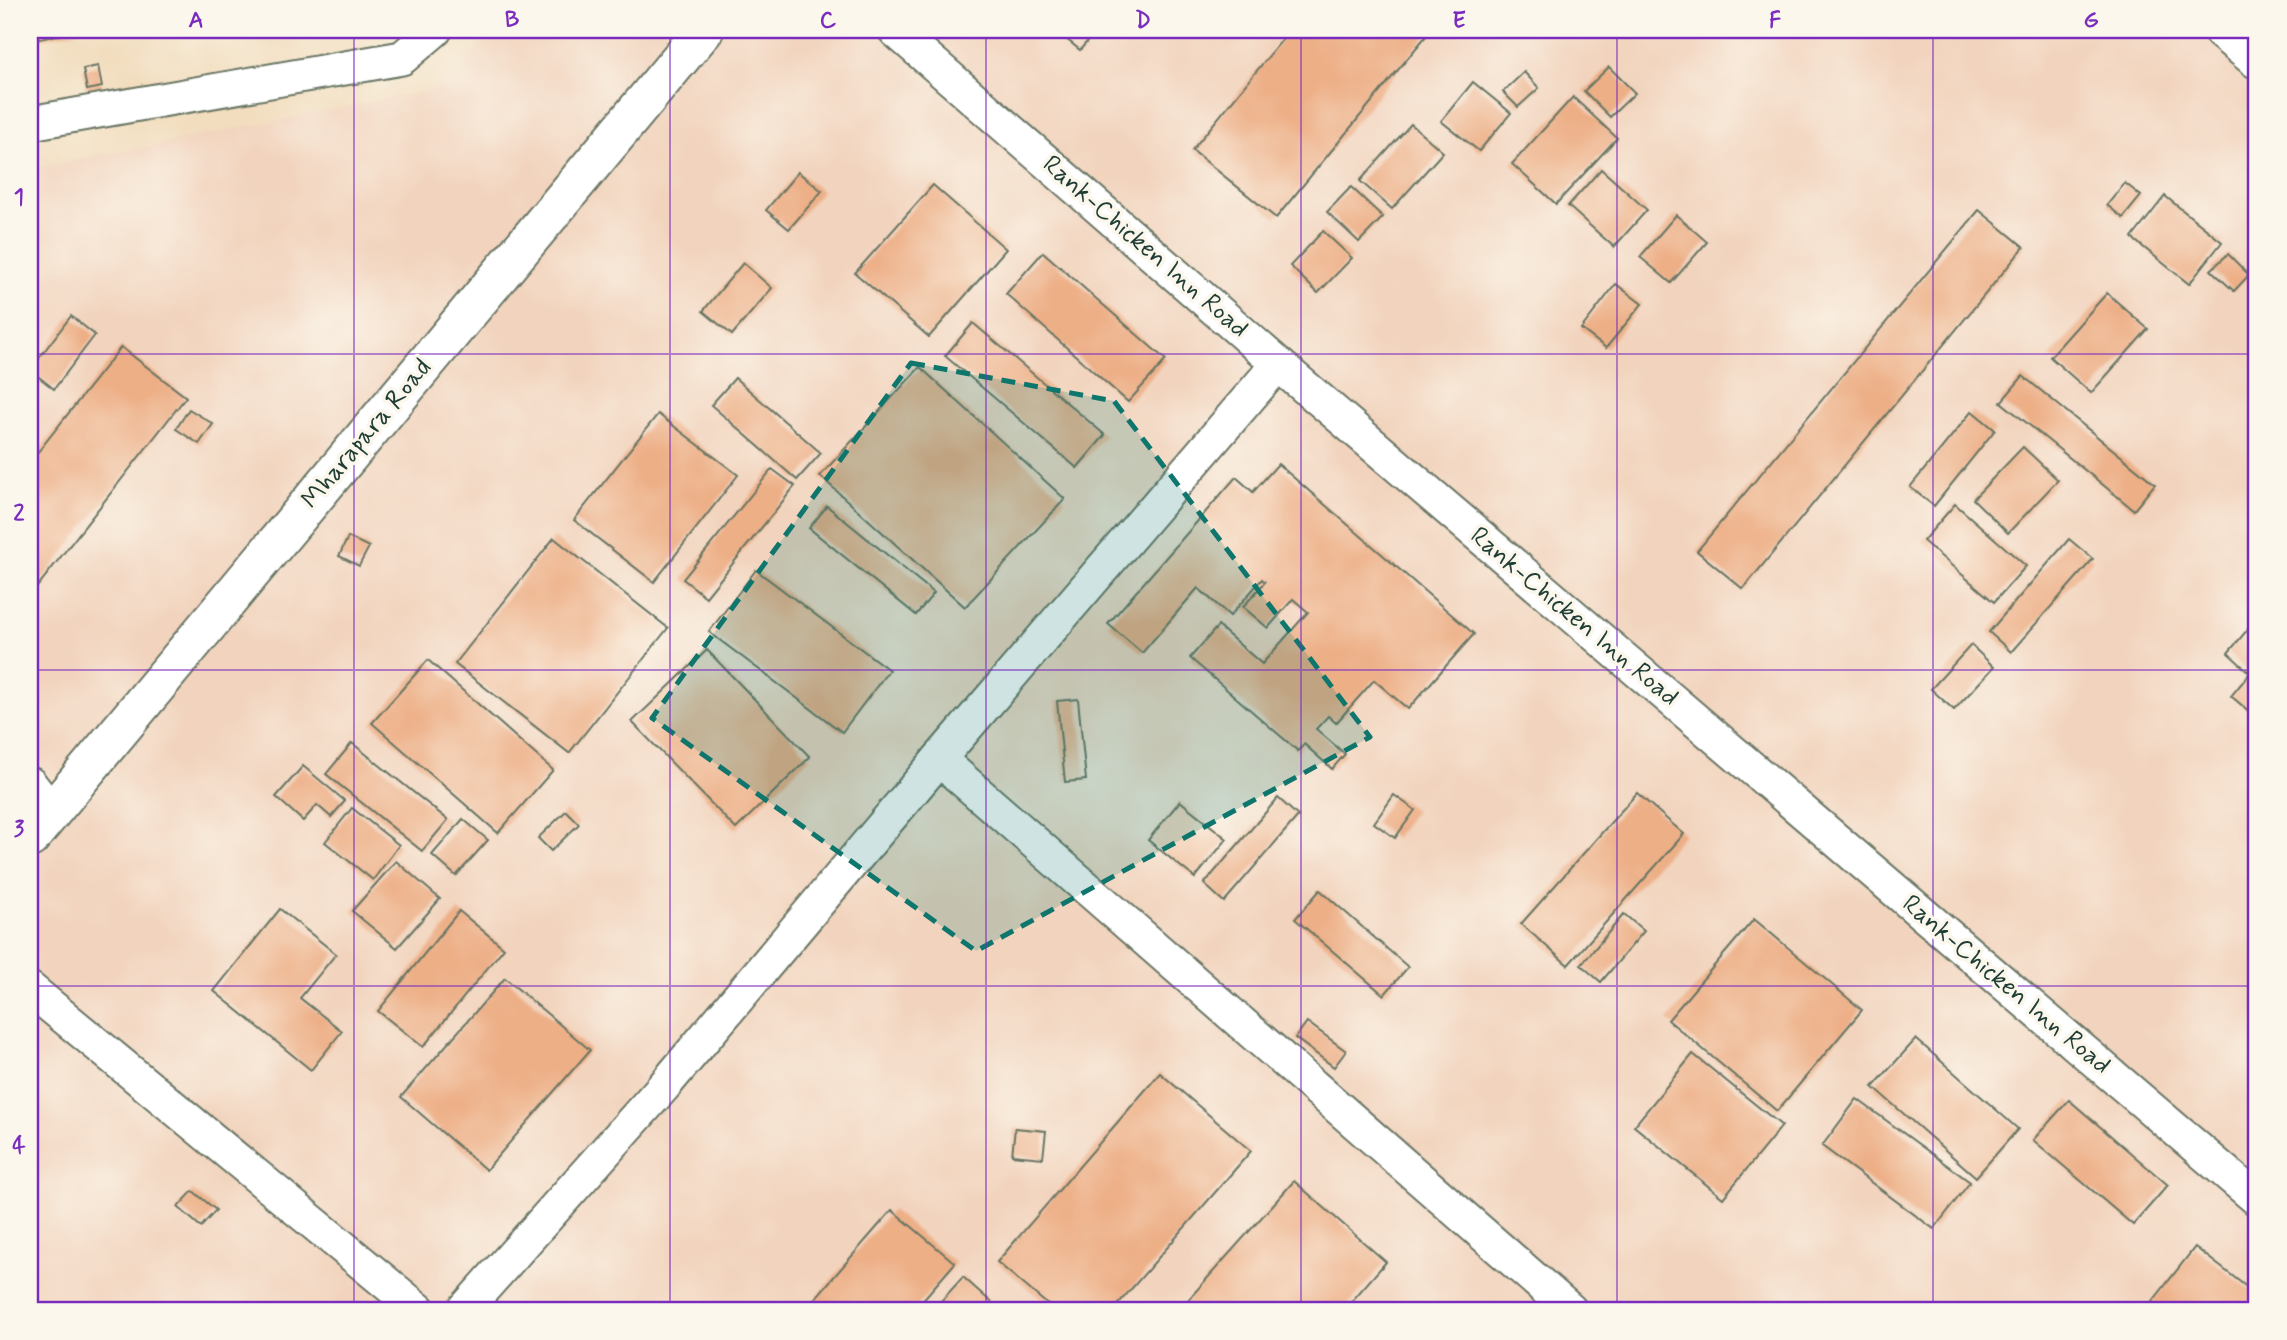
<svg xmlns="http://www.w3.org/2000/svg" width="2287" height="1340" font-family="Mynerve,sans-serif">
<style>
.built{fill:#f2d4be}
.building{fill:#edaf86}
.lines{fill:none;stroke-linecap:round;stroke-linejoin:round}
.street-casing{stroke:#697564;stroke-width:37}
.secondary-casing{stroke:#697564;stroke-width:42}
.street{stroke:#fff;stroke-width:33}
.secondary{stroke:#fff;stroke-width:38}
.marked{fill:#0f766e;fill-opacity:0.2;stroke:#0f766e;stroke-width:5;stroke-dasharray:14 9;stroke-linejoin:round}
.grid{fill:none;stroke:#7b2cbf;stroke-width:2;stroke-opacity:0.55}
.labels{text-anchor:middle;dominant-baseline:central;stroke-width:7;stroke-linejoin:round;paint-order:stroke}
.street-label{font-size:26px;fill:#1f3d34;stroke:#fbf7ec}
.neatline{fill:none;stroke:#7b2cbf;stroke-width:2.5}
.grid-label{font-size:23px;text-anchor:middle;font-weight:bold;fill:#7b2cbf}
</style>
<rect width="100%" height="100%" fill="#fbf7ec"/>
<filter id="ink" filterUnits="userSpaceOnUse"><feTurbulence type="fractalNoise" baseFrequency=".0143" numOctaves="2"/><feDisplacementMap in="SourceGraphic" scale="14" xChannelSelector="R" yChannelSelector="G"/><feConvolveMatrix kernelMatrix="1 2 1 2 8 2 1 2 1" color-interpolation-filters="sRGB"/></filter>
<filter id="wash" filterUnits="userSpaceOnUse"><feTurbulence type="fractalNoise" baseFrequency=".00686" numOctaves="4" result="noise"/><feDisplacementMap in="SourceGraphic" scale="28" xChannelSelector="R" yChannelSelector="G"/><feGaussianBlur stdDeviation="1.57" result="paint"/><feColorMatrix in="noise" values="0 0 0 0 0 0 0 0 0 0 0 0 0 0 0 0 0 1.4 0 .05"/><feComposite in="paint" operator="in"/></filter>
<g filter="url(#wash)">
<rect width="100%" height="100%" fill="#f2ddbe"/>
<polygon class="built" points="492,30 2257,30 2257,1310 30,1310 30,169 447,87"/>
<g id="blocks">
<g class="building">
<polygon points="30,30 77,30 77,31 30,41"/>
<polygon points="1055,30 1097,30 1080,50"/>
<polygon points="1290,30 1431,30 1276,218 1192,150"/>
<polygon points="98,66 102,87 87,90 83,69"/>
<polygon points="1609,67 1635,93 1610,117 1584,91"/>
<polygon points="1524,72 1539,88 1518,107 1503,92"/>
<polygon points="1473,82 1511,113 1479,151 1441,121"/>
<polygon points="1573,97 1617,138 1556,204 1512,164"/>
<polygon points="1411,124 1443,152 1392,209 1360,181"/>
<polygon points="1601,169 1647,210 1614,247 1568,206"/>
<polygon points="798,172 822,191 789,229 766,210"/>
<polygon points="2125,183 2141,196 2123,218 2107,205"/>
<polygon points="933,185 1006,249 929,337 855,273"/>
<polygon points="1351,187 1383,217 1359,242 1327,212"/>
<polygon points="2165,196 2222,242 2189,284 2132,238"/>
<polygon points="1979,210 2024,247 1743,589 1697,551"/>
<polygon points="1676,215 1707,242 1671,283 1640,257"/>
<polygon points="1323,231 1352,258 1318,293 1290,266"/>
<polygon points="1043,252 1166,360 1128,402 1006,294"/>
<polygon points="2228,254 2249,275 2234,291 2211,270"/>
<polygon points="743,263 772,288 732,335 703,311"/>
<polygon points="1616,284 1642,304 1606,348 1581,329"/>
<polygon points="2107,293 2148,329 2091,393 2050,357"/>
<polygon points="71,316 95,335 54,389 30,370"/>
<polygon points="973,323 1105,435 1077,468 945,356"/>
<polygon points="121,347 186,397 30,596 30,462"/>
<polygon points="920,367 1065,499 965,607 820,476"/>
<polygon points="2023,376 2155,484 2134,510 2001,402"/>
<polygon points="735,378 821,453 797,480 711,405"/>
<polygon points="189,409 213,424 199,444 176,429"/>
<polygon points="1972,411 1995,430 1934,506 1910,487"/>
<polygon points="658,414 738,475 654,582 574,520"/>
<polygon points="2023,447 2058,480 2008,533 1973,499"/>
<polygon points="1278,464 1474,634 1408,709 1374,680 1336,723 1328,716 1316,729 1345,754 1332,769 1304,744 1298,751 1190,658 1218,626 1262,664 1308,612 1293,599 1268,628 1243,607 1265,582 1262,579 1230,616 1198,588 1142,653 1108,624 1236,477 1253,492"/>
<polygon points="772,469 795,486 706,597 683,579"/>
<polygon points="1955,504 2026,566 1994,602 1923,541"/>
<polygon points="827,506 934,593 916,615 809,528"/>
<polygon points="348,537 369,547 359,566 339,556"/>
<polygon points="554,538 668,628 569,753 455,664"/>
<polygon points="2069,539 2093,559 2011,652 1989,632"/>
<polygon points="756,570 889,670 842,732 709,632"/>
<polygon points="2257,618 2257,718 2231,696 2250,673 2228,653"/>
<polygon points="1971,645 1994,667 1954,710 1931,689"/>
<polygon points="707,650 810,757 736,829 632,722"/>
<polygon points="428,660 553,770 498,833 372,723"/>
<polygon points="1078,699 1086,780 1065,782 1057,701"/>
<polygon points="352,743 448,820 422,851 326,774"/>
<polygon points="303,766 345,801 331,817 317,805 303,821 276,797"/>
<polygon points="1637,793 1684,834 1568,965 1521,924"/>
<polygon points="1394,795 1415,810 1395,838 1374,823"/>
<polygon points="1278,798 1298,816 1224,902 1204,884"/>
<polygon points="1180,801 1227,839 1195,878 1148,840"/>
<polygon points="352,808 399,845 373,880 325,842"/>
<polygon points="566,811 579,824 551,851 538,838"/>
<polygon points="463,819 488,840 456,876 432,855"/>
<polygon points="396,861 440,899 397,948 352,911"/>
<polygon points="1320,890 1408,967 1384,995 1295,919"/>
<polygon points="280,909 336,954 300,998 342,1031 311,1070 214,991"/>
<polygon points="459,911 504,948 423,1047 378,1011"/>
<polygon points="1624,914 1644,931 1601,982 1581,965"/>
<polygon points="1754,919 1862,1010 1777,1111 1668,1020"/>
<polygon points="505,978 590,1050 486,1170 401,1097"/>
<polygon points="1307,1022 1346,1051 1334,1067 1295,1038"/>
<polygon points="1916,1039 2018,1129 1976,1177 1873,1087"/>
<polygon points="1693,1054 1782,1126 1723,1198 1634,1126"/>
<polygon points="1160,1073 1251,1151 1113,1310 1054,1310 997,1262"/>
<polygon points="1857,1099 1970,1182 1934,1229 1822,1146"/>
<polygon points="2069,1100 2168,1185 2133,1225 2033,1140"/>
<polygon points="1015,1128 1046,1131 1043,1158 1012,1155"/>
<polygon points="1294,1181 1386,1262 1344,1310 1179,1310"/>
<polygon points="193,1191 216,1210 201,1227 178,1207"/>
<polygon points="892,1210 955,1263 914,1310 805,1310"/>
<polygon points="2195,1247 2257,1295 2257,1310 2155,1310 2149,1306"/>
<polygon points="963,1277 1000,1310 933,1310"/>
</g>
</g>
</g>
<g filter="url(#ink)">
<use href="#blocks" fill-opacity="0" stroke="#697564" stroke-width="2"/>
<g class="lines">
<defs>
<g id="street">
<polyline points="895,30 1278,364 2257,1199"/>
<polyline points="30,123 402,58 435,30"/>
<polyline points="939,759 1570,1310"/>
<polyline points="30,784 52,812"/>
<polyline points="30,989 419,1310"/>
<polyline points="464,1310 664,1086 939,759 1278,364"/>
</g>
<g id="secondary">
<polyline points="2222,30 2257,59"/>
<polyline points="30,838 704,30"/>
</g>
</defs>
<use href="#street" class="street-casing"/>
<use href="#secondary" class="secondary-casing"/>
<use href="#street" class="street"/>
<use href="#secondary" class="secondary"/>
</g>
</g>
<path class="marked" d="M911,363L1114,401L1370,737L976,951L652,718Z"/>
<path class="grid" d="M354,30V1310M670,30V1310M986,30V1310M1301,30V1310M1617,30V1310M1933,30V1310M30,354H2257M30,670H2257M30,986H2257"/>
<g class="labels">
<g class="street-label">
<text transform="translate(1145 247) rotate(41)">Rank-Chicken Inn Road</text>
<text transform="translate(367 434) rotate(-50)">Mharapara Road</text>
<text transform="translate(1574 617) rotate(40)">Rank-Chicken Inn Road</text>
<text transform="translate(2006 985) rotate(40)">Rank-Chicken Inn Road</text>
</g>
</g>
<rect width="2287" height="1340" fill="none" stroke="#fbf7ec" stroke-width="77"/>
<rect x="38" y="38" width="2210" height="1264" class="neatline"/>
<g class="grid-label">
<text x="196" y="27">A</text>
<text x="512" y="27">B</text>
<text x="828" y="27">C</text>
<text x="1143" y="27">D</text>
<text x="1459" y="27">E</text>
<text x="1775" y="27">F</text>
<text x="2091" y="27">G</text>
<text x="19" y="204">1</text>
<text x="19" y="520">2</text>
<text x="19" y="836">3</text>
<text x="19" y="1152">4</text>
</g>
</svg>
